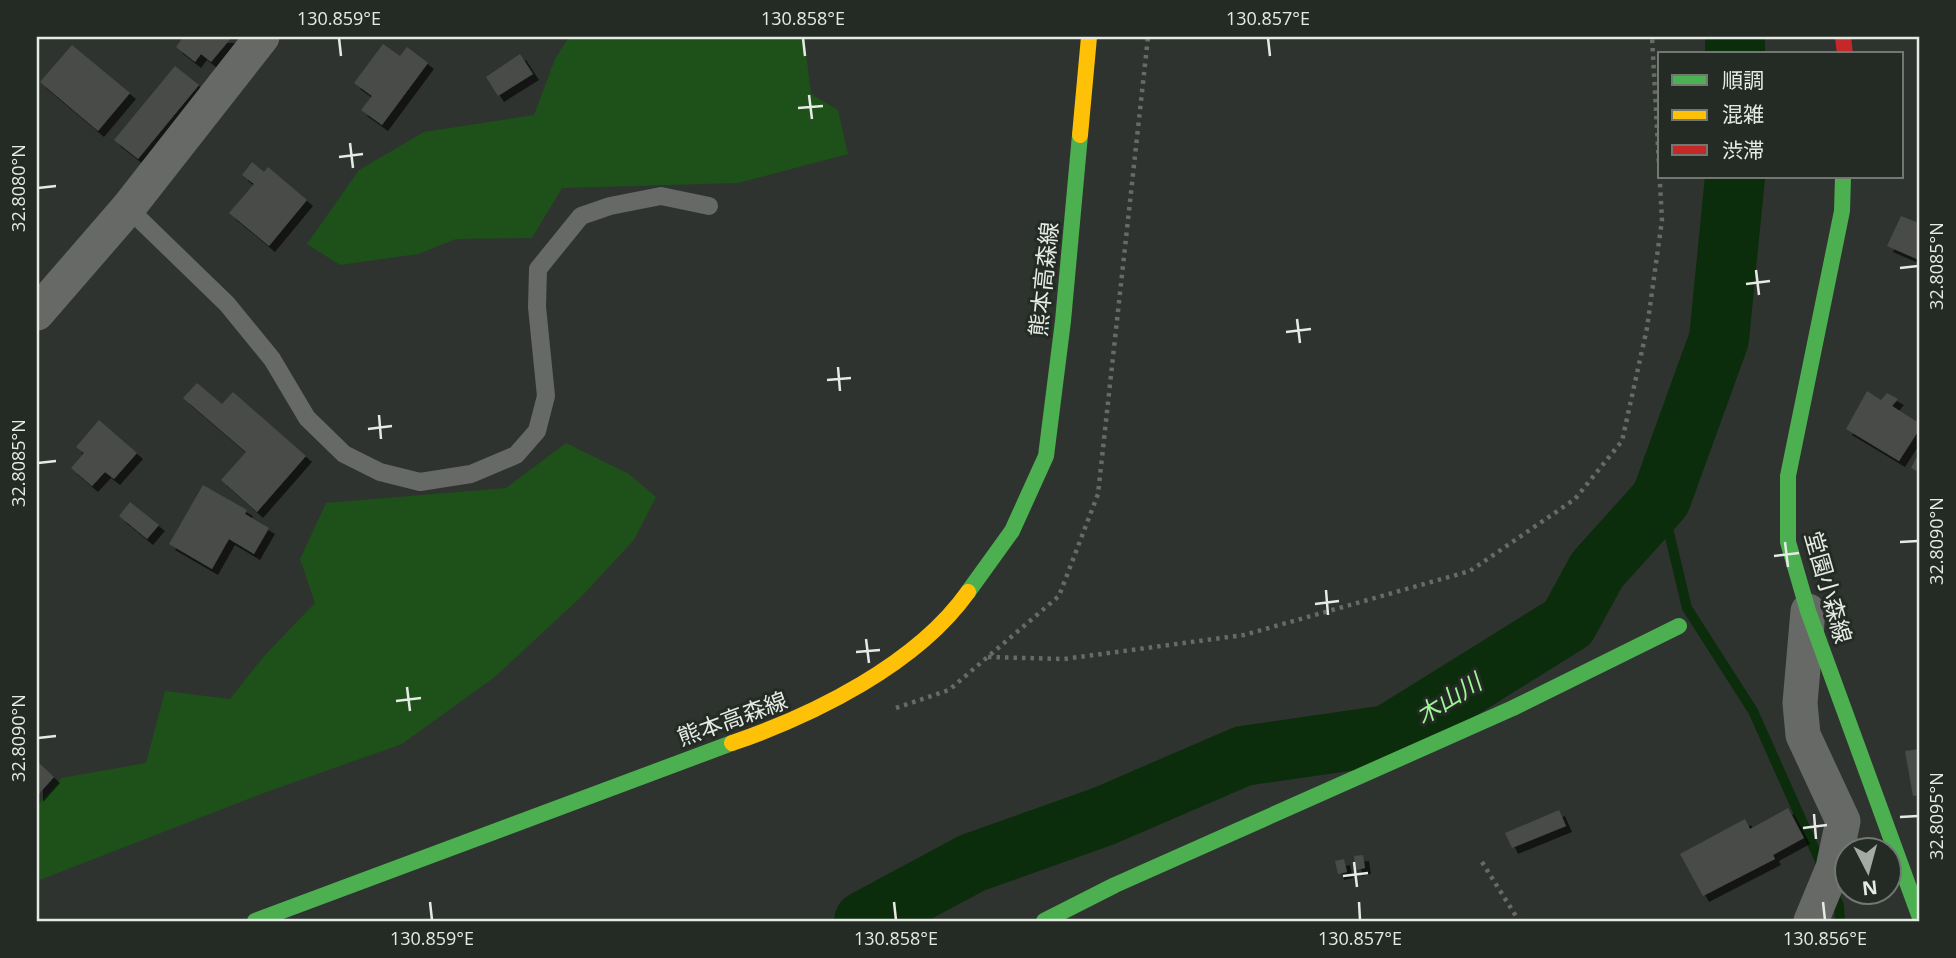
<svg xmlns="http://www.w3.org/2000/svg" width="1956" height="958" font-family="'Open Sans','Noto Sans JP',sans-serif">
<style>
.green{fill:#1e501a}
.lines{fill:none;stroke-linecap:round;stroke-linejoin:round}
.stream{stroke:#0c2d0b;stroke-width:10}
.river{stroke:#0c2d0b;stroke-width:60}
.building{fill:#484b48;filter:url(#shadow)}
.path{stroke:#686a68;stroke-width:4.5;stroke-dasharray:3.5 5;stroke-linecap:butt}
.lane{stroke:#676967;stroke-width:18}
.street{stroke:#676967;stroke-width:35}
.fast{stroke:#4caf50;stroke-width:16}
.slow{stroke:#ffc107;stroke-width:16}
.jam{stroke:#c62828;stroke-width:16}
.ticks{fill:none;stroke:#e5eae5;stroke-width:2.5}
.labels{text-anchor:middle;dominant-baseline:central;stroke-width:6;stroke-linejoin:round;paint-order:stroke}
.street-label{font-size:23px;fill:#e5eae5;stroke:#242b24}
.water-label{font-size:24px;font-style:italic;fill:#9ff698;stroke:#242b24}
.neatline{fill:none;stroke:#e5eae5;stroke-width:2.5}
.ticks-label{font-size:18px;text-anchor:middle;fill:#e5eae5}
</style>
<defs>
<filter id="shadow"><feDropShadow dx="6" dy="6" stdDeviation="0" flood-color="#0009"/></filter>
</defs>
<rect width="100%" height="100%" fill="#2f332f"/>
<g class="green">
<polygon points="569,37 804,37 811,94 838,110 848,154 738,183 562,188 532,238 456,239 418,254 340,265 307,244 359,170 424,132 534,115 555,59"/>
<polygon points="566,443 629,474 656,497 634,540 581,597 496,676 402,744 261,794 37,881 37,806 61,778 146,763 165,691 230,699 265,655 315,603 300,559 326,503 506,488"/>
</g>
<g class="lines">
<g class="stream">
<polyline points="1661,499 1687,608 1753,711 1823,868"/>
<polyline points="1833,892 1839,905 1840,921"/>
</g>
<g class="river">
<polyline points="1735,37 1735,54"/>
<polyline points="864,921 972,863 1104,816 1243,756 1388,735 1568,623 1597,570 1661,499 1719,339 1735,177"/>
</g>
</g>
<g class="building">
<polygon points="183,37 232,37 211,62 201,54 195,62 176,47"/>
<polygon points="383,44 400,56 407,47 428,63 382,125 361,110 372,96 354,83"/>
<polygon points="72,45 130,93 98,131 40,82"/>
<polygon points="520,54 533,74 498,96 486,77"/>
<polygon points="175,66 199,85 138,159 114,140"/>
<polygon points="252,162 264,172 268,167 307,200 269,246 229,213 254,184 242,175"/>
<polygon points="1901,216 1919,223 1919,260 1887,246"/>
<polygon points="197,383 222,404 233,392 306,456 257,512 221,480 246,452 183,398"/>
<polygon points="1867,391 1881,400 1887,393 1898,399 1892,406 1919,423 1919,430 1899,461 1846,429"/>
<polygon points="99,420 137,453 114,479 105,472 92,486 71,468 84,453 76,447"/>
<polygon points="1919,453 1919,472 1911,468"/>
<polygon points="203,485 247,510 245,514 269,528 254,554 229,539 212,569 169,544"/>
<polygon points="130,502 159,525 147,539 119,516"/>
<polygon points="1919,749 1919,795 1913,796 1905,751"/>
<polygon points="37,761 54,777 37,796"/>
<polygon points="1788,808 1804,838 1773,855 1775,859 1703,896 1680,854 1745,819 1750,829"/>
<polygon points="1559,810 1566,826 1512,848 1505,833"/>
<polygon points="1363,855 1365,868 1356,870 1354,856"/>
<polygon points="1344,859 1347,872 1338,874 1335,861"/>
</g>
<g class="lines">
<g class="path">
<polyline points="988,657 1064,659 1244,635 1470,571 1575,499 1622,441 1647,328 1662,220 1652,37"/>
<polyline points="896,708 949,690 1059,596 1098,494 1148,37"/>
<polyline points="1482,862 1519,921"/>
</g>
<polyline class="lane" points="128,208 227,304 272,359 307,418 344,454 380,472 420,482 471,474 516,455 537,431 546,396 537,307 538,269 581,216 610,206 661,196 709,206"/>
<g class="street">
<polyline points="37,313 128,208 262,37"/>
<polyline points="1808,611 1800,703 1803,735 1843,821 1833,868 1811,921"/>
</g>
<g class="fast">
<polyline points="1843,177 1842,211 1788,476 1788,542 1808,611 1919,915"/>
<polyline points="968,592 1012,531 1046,456 1063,321 1080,135"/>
<polyline points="255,921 732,743"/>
<polyline points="1044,921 1115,885 1513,708 1679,626"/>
</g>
<g class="slow">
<polyline points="1080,135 1089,37"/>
<path d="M732,743C814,715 917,664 968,592"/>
</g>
<polyline class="jam" points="1843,37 1845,54"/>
</g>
<path class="ticks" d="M339,38L341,56M803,38L805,56M1268,38L1270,56M809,95L812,119M798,108L823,106M350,143L353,168M339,157L363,154M38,188L56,186M1900,268L1918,266M1756,270L1759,295M1746,284L1770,281M1297,319L1300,343M1286,332L1311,329M838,367L840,391M827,380L851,378M379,415L381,439M368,429L392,426M38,463L56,461M1785,542L1788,567M1900,542L1918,541M1774,556L1799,553M1326,590L1328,615M1315,604L1339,601M866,639L869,663M856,652L880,650M407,687L410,711M396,701L421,698M38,738L56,736M1814,814L1816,839M1900,817L1918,816M1803,828L1827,825M1354,862L1357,887M1343,876L1368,873M430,902L432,920M894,902L896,920M1359,902L1360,920M1823,902L1825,920"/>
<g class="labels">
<g class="street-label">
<text transform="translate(1043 279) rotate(-84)">熊本高森線</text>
<text transform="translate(1829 587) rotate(74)">堂園小森線</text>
<text transform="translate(732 718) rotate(-20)">熊本高森線</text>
</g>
<g class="water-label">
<text transform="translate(1448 698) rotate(-32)">木山川</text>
</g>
</g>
<rect width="1956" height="958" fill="none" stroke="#242b24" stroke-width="77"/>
<rect x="1658" y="52" width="245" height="126" fill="#242b24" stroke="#717771" stroke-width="2"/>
<rect x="1672" y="75" width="35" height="10" fill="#4caf50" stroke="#717771" stroke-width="2"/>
<text x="1722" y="88" font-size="21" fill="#e5eae5">順調</text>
<rect x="1672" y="110" width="35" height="10" fill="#ffc107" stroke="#717771" stroke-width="2"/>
<text x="1722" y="122" font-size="21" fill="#e5eae5">混雑</text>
<rect x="1672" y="145" width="35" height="10" fill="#c62828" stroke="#717771" stroke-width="2"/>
<text x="1722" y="158" font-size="21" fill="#e5eae5">渋滞</text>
<g transform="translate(1868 871) rotate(174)"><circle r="33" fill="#242b24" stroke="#717771" stroke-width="2"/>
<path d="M0-5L12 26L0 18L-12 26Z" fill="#a5aaa5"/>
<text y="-10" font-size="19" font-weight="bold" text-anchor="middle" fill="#e5eae5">N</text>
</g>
<rect x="38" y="38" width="1880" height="882" class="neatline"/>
<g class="ticks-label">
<text x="339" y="25">130.859°E</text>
<text x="803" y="25">130.858°E</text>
<text x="1268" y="25">130.857°E</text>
<text transform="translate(19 188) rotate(-90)" y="6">32.8080°N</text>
<text transform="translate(1937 266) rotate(-90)" y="6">32.8085°N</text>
<text transform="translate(19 463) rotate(-90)" y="6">32.8085°N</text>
<text transform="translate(1937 541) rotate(-90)" y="6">32.8090°N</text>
<text transform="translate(19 738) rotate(-90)" y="6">32.8090°N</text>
<text transform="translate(1937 816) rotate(-90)" y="6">32.8095°N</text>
<text x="432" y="945">130.859°E</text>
<text x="896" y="945">130.858°E</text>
<text x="1360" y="945">130.857°E</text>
<text x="1825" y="945">130.856°E</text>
</g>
</svg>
